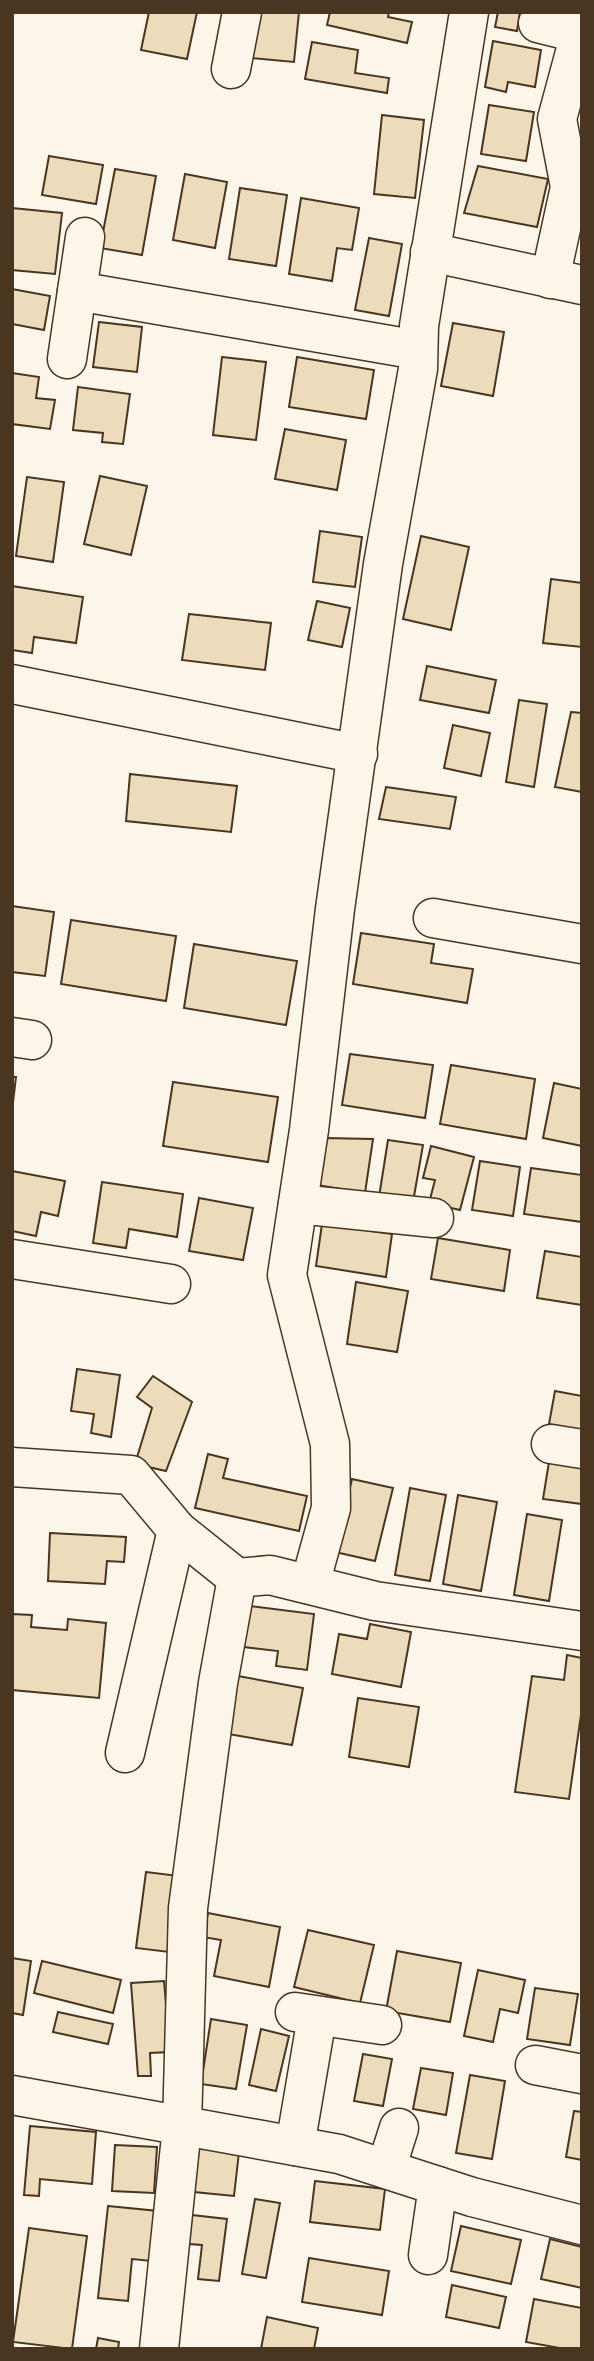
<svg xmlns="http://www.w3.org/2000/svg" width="594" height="2361" font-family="'PT Sans',sans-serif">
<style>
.building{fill:#ecdcbc;stroke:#4a3520;stroke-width:2}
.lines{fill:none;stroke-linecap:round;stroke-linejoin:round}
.minor-casing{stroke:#4a3520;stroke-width:41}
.minor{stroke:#fbf6e9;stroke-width:38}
</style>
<rect width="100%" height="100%" fill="#fbf6e9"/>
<g class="building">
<polygon points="149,12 197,12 187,59 141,50"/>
<polygon points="256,12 299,12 294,62 251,58"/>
<polygon points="330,12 389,12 388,17 412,22 407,43 327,25"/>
<polygon points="498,12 520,12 517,31 495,27"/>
<polygon points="493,41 541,50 535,87 508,82 506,92 485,87"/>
<polygon points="312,42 358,50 355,73 389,78 387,93 305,79"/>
<polygon points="489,105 534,112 526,161 481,154"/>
<polygon points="382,115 424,120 415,198 374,194"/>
<polygon points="49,156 103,165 96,204 42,195"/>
<polygon points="478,166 548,179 537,227 464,213"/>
<polygon points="115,169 156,176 142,255 100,248"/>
<polygon points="185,174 227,182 215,248 173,240"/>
<polygon points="240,188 287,195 276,266 229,259"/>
<polygon points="301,198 359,208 352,250 337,248 332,281 289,274"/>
<polygon points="12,208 62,213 55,274 12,270"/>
<polygon points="369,238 402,244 389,316 355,310"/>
<polygon points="12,289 50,296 44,330 12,324"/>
<polygon points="99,322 142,327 137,372 93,367"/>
<polygon points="453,323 504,332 493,396 441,386"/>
<polygon points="222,357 266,362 256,440 213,435"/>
<polygon points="297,357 374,370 366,419 289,407"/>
<polygon points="12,373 39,377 36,398 55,400 50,429 12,424"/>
<polygon points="78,387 130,394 123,444 102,442 103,433 73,430"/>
<polygon points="285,429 346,440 337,490 275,479"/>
<polygon points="100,476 147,486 131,555 84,544"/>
<polygon points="27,477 64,482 53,562 16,556"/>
<polygon points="320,531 362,537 355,587 313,582"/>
<polygon points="421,536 469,547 451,630 403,619"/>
<polygon points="551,579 582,583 582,647 543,643"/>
<polygon points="12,586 83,597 76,643 34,637 32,653 12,650"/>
<polygon points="317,601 350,608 342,647 308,640"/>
<polygon points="189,614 271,623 265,670 182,660"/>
<polygon points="427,666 496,680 489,713 420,700"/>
<polygon points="519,700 547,704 534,787 506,782"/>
<polygon points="571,712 582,713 582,792 555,787"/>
<polygon points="453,725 490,733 481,776 444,768"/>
<polygon points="130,774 237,786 231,832 126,821"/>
<polygon points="386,787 456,797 450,829 379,819"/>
<polygon points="12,906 54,912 45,976 12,972"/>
<polygon points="71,920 176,936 166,1001 61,984"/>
<polygon points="361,933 434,944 431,963 473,969 467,1003 353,984"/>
<polygon points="194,944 297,961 286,1025 184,1008"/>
<polygon points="350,1054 433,1065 425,1118 342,1105"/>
<polygon points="451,1065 535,1079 526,1139 440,1124"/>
<polygon points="12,1077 16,1077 12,1111"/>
<polygon points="173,1082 278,1097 268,1162 163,1146"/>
<polygon points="554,1083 582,1089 582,1146 543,1138"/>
<polygon points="324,1138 373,1139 365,1193 317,1185"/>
<polygon points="388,1140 423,1145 413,1202 379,1197"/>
<polygon points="431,1146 474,1157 460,1210 429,1203 435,1180 423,1178"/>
<polygon points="480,1161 520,1167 513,1216 472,1210"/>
<polygon points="531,1168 582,1175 582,1222 524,1214"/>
<polygon points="12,1171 65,1181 58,1216 41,1212 36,1236 12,1231"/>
<polygon points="102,1182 183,1194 177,1237 129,1229 126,1248 93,1243"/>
<polygon points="199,1198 253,1208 243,1260 189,1251"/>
<polygon points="322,1224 392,1234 386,1277 316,1266"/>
<polygon points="438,1238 510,1250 504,1291 431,1279"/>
<polygon points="545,1251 582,1257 582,1305 537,1298"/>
<polygon points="356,1282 408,1291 397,1352 347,1344"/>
<polygon points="77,1369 120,1375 111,1437 91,1433 94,1414 71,1411"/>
<polygon points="153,1376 192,1402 166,1471 135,1464 152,1408 137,1397"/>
<polygon points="555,1391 582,1396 582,1431 549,1424"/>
<polygon points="208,1454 228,1459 223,1478 307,1496 299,1531 195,1508"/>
<polygon points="549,1462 582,1467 582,1504 543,1499"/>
<polygon points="352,1479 393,1488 375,1561 335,1552"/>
<polygon points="410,1488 446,1495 430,1581 395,1575"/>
<polygon points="458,1495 497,1502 481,1591 443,1584"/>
<polygon points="527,1514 562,1520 549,1601 514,1595"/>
<polygon points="50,1533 126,1537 124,1562 107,1561 105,1584 48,1581"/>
<polygon points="249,1606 314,1614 307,1670 276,1666 278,1651 244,1647"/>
<polygon points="12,1614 32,1615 31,1627 67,1630 68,1619 106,1623 99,1698 12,1690"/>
<polygon points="370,1624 411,1632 401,1687 332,1674 339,1634 367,1639"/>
<polygon points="567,1655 582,1658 582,1708 569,1799 515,1792 532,1676 564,1680"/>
<polygon points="238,1676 303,1688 292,1745 228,1734"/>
<polygon points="358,1698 419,1707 409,1767 349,1757"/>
<polygon points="146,1872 179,1876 169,1952 136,1948"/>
<polygon points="208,1913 280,1927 269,1987 214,1976 221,1940 203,1937"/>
<polygon points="308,1930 374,1945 360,2003 294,1987"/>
<polygon points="397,1951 461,1963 450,2022 386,2011"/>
<polygon points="12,1958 31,1961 23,2015 12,2013"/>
<polygon points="42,1961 121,1980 113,2013 34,1993"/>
<polygon points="478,1970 525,1980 518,2013 500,2009 493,2042 464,2036"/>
<polygon points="164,1981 170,2052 150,2053 151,2076 138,2076 131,1983"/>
<polygon points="535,1988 578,1994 570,2045 527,2039"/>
<polygon points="58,2012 113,2024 108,2044 53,2032"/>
<polygon points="211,2019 247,2025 236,2089 201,2084"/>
<polygon points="261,2029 289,2036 276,2091 249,2085"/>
<polygon points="363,2054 392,2059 383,2106 354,2101"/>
<polygon points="421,2068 453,2073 446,2115 413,2109"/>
<polygon points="470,2075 505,2081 492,2159 456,2153"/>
<polygon points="574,2111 582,2112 582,2160 566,2157"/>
<polygon points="30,2126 96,2132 92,2184 40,2179 39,2196 24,2195"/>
<polygon points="115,2145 157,2147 154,2193 112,2191"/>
<polygon points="199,2148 239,2152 234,2196 194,2192"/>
<polygon points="315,2181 385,2189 380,2230 310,2222"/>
<polygon points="255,2199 280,2203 266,2278 242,2274"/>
<polygon points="108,2206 158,2211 152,2261 132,2259 128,2301 98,2298"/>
<polygon points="192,2215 227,2219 219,2281 198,2279 202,2245 189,2244"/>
<polygon points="461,2226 521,2240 511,2284 451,2271"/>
<polygon points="29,2228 87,2236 72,2349 13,2342"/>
<polygon points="550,2239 582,2247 582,2288 541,2279"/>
<polygon points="309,2258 389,2271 382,2315 302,2302"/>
<polygon points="452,2285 506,2297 499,2328 446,2317"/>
<polygon points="534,2299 582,2308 581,2349 565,2349 526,2342"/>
<polygon points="267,2317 318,2328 314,2349 261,2349"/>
<polygon points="98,2338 119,2342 118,2349 96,2349"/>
</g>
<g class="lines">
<defs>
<g id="minor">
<polyline points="538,23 582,34"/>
<polyline points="231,69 242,12"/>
<polyline points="430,252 582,285"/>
<polyline points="550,279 570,187 557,119 580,34"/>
<polyline points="77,291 418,350"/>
<polyline points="67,359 85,237"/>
<polyline points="12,684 358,754"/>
<polyline points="433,918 582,944"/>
<polyline points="12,1037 32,1040"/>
<polyline points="298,1204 434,1218"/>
<polyline points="12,1259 171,1284"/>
<polyline points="551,1444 582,1449"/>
<polyline points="12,1467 131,1475 177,1530 237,1578 270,1575 375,1601 582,1631"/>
<polyline points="310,1584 331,1508 330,1444 287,1275 309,1130 335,909 383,564 418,369 419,326 469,12"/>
<polyline points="125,1753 177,1530"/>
<polyline points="295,2012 382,2025"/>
<polyline points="535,2065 582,2074"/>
<polyline points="12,2095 339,2154 472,2197 582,2225"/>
<polyline points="295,2146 317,2017"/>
<polyline points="386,2169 399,2128"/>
<polyline points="428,2255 438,2186"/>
<polyline points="159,2349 182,2127 188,1908 218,1683 237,1578"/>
</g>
</defs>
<use href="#minor" class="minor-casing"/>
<use href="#minor" class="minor"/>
</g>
<rect width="594" height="2361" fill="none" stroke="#4a3520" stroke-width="28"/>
</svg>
